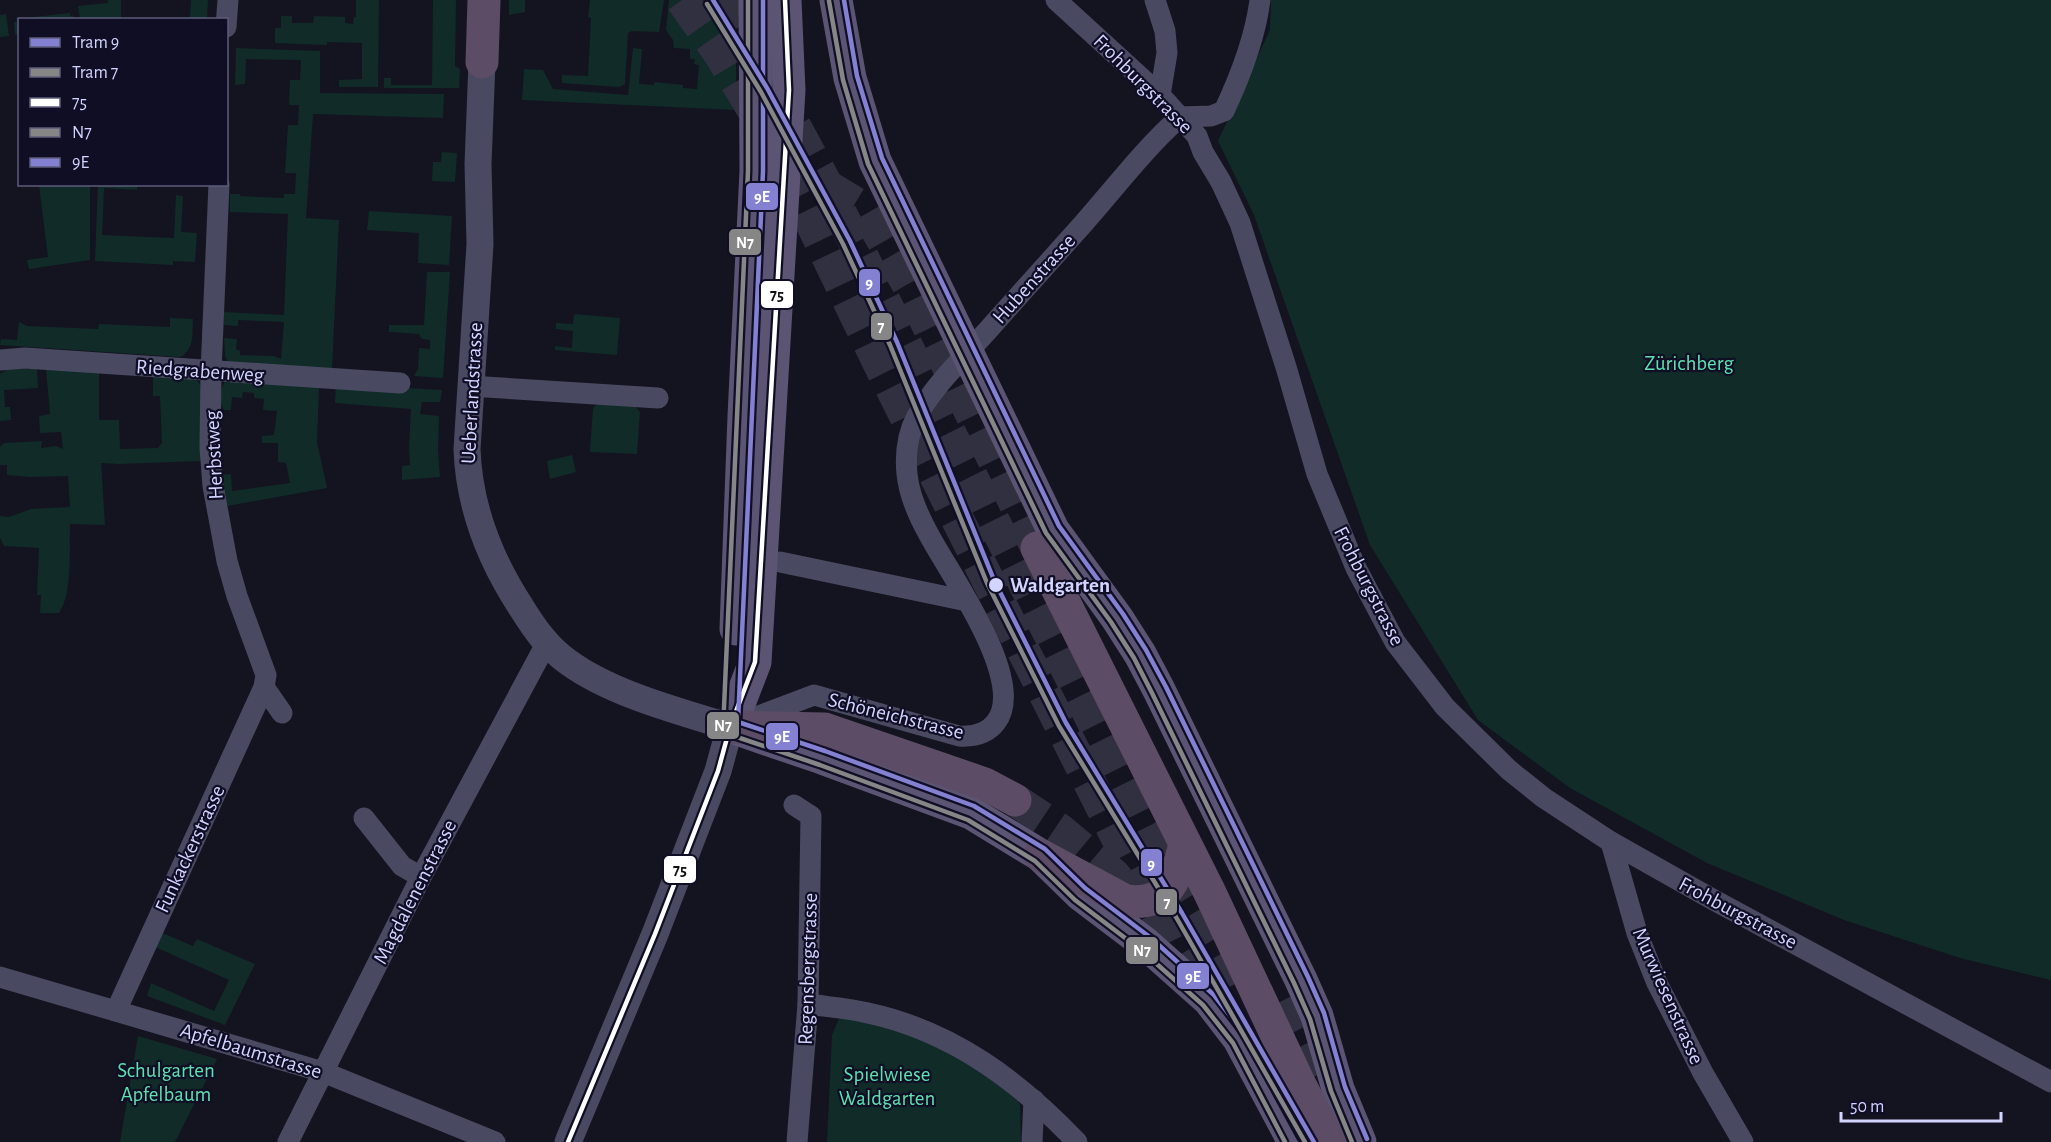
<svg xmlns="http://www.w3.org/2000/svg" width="2051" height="1142" font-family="'Alegreya Sans',sans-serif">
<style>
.green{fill:#112b29}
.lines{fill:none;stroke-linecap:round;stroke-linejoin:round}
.motorway-tunnel{stroke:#313041;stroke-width:33;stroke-dasharray:33 16;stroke-linecap:butt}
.minor{stroke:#494a61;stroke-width:21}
.tertiary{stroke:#494a61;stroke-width:27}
.primary{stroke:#5b5473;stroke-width:33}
.motorway{stroke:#5d4c65;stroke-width:33}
.bus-1-casing{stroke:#0f0e25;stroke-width:9}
.bus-2-casing{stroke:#0f0e25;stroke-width:9}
.bus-3-casing{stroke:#0f0e25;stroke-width:9}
.bus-1{stroke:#fff;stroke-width:4.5}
.bus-2{stroke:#868686;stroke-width:4.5}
.bus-3{stroke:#8480d2;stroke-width:4.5}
.tram-1-casing{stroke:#0f0e25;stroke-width:9}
.tram-2-casing{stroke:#0f0e25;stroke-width:9}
.tram-1{stroke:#8480d2;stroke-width:4.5}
.tram-2{stroke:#868686;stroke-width:4.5}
.stop-dot{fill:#d3d4ff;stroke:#0f0e25;stroke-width:2}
.labels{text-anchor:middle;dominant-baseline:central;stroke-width:4.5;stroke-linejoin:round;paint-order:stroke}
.street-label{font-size:21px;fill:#d3d4ff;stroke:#0f0e25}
.park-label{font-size:21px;fill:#5de1ae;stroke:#0f0e25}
.stop-label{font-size:21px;font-weight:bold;fill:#d3d4ff;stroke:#0f0e25;text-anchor:start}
.line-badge{stroke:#0f0e25;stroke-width:2}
.badge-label{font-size:16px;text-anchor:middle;font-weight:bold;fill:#fff}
.pale-badge-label{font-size:16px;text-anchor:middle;font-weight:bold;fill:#111}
</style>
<rect width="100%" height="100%" fill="#141320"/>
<g class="green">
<polygon points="108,0 121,0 121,19 80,19 78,6 108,3"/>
<polygon points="191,0 208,0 207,19 182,19 182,18 190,17"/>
<polygon points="356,0 379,0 378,87 339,87 339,80 362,79 362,43 327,42 327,45 275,43 275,28 281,28 281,16 292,16 292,23 313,23 314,16 345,17 345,23 353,24 354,17 356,17"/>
<polygon points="433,0 456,0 455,66 460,69 459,88 384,88 384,78 391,78 391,85 432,85"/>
<polygon points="509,0 525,0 525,12 509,15"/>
<polygon points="590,0 664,0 659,32 632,31 628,33 625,84 619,87 562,83 562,75 588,76 591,18 588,17"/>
<polygon points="669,0 736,0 736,110 522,100 524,69 543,70 553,89 628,95 633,48 642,49 639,84 654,85 654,82 683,85 683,88 697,89 699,65 694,64 695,59 690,59 690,49 674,48 673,40 666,30"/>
<polygon points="1271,0 2051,0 2051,980 1960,958 1844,920 1707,863 1570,788 1478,720 1370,545 1254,215 1218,141 1270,30"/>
<polygon points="70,13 70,16 73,15 73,19 20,20 19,34 15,35 14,22 17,22 16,19"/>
<polygon points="6,14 9,36 0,37 0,15"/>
<polygon points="236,48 320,51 320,93 444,94 443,118 313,114 306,218 339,220 332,370 228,362 225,356 224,338 237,339 236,349 240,351 240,355 274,356 281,359 284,322 238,320 238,326 224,325 224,312 284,315 288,214 230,212 230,194 240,194 240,196 284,198 284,194 295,194 296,173 285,173 288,125 298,125 299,105 289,105 290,80 300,80 301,60 246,59 245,84 235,85"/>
<polygon points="442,152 457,153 455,182 432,181 433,162 441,162"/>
<polygon points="39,185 90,185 90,260 29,269 27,260 48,257"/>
<polygon points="98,185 137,185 137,190 104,188 102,235 174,238 176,195 183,196 181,232 197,233 195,262 173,261 173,265 95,261"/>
<polygon points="369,211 452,216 449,265 418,263 419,233 367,230"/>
<polygon points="427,272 450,272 443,378 414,376 418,369 419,348 430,349 430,340 422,339 419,334 389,332 389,325 424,325"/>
<polygon points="574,314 620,318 617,355 555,350 555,346 572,348 573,331 556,329 556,323 573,324"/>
<path d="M170,318L193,319C192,334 195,349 180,357L0,345L1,339L17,340L19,322L27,326L98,329L99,324L170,327Z"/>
<polygon points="8,369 37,369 38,388 4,390 5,407 10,407 11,420 0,421 0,374"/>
<path d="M46,369L99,370V420H119L120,449L158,448L162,443L160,396H153V373L197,380L201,386L202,461L119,464L101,463L105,525L70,524C69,549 73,592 59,613H40L41,595H37L39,548L4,546L0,538V516L9,517L31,509L70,507L68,476L30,477L7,475V465H0V447L4,443L42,441L41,448L56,446L63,449L61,432L40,433L39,416L50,414Z"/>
<path d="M227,379L319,387L317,442L327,488L222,507L219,475L231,474L232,491L290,483L286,463L278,462V443H262V436L274,435L277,411L263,410L264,399L254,398V393L243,392L242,398L232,397L231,410H224C218,401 220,387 227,379Z"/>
<polygon points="336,384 442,390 440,402 422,402 420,414 439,416 438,450 440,477 402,480 402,466 410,465 409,448 411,409 335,403"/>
<polygon points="597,404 634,405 640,412 637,454 590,452 593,408"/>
<polygon points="572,455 576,472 550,479 547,461"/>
<polygon points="160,932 193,946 197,939 255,964 225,1025 147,996 151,983 214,1011 229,980 153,946"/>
<polygon points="852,1016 920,1038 958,1055 1013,1090 1020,1105 1021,1142 827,1142 832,1035 839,1019"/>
<polygon points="138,1036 217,1059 175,1142 120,1142"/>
</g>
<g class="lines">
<g class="motorway-tunnel">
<polyline points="682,0 720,54 763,126 801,201 878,361 1118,839 1174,948 1196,984"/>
<polyline points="720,0 773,86 827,186 1146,828 1241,986"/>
<polyline points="827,186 865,209 909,286 1037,548"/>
<polyline points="1015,800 1060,830 1114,875 1138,905"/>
<polyline points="1284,1000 1330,1092"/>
</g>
<g class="minor">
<polyline points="1056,0 1160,95 1197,136 1203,152 1221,182 1240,223 1286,367 1317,474 1356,568 1395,642 1445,707 1509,770 1544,798 1611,842 1712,899 2051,1082"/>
<polyline points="1155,0 1165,31 1167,53 1160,95"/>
<polyline points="226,27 228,0"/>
<polyline points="0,360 25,358 400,383"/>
<polyline points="470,386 658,398"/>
<polyline points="780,562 967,601"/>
<polyline points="264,687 282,713"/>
<path d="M743,722L814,695L959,736C973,737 987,734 996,722C1028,681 948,572 928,533C918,515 909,494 907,474C905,454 908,433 917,416C936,383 964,357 989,329C1020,294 1052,259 1083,224C1115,188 1144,149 1180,117L1211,116L1224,111C1241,75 1255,39 1260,0"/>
<polyline points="794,805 811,816 808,1004 797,1142"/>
<polyline points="364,818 402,866 421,877"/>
<polyline points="1611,842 1637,933 1657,983 1703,1073 1743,1142"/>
<polyline points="0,977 323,1072 495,1142"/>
<path d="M808,1004C828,1007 848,1008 868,1013C952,1031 1019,1081 1077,1142"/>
<polyline points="116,1011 264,687 266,675 237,596 227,561 213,486 210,448 211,372 219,184"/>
<polyline points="288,1142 421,877 546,644"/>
<polyline points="1032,1142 1034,1100"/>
</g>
<path class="tertiary" d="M482,62L478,164L480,244L467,449C469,507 489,558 521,607C534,628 547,647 568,662C612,694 678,711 730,727L718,771L655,934L568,1142"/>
<g class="primary">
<polyline points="836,0 850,78 875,161 1053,530 1117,618 1140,654 1159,690 1301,980 1317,1016 1338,1089 1360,1142"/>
<polyline points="736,629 744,416 756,171 755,0"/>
<polyline points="730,727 755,662 789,90 785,0"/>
<polyline points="740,730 822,758 971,813 1040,855 1080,894 1146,944 1209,1000 1239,1039 1294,1142"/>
</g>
<g class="motorway">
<polyline points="482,62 484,0"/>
<polyline points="1037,548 1210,893 1300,1085 1330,1142"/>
<polyline points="730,727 825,729 985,784 1015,800"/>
<path d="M1040,855L1126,901C1168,906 1175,881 1185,845"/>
</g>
<defs>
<polyline id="bus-1" points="568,1142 655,934 718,771 730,727 755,662 789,90 785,0"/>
<g id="bus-2">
<polyline points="748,0 748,171 723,730 728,734 820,765 968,820 1035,861 1075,900 1141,950 1203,1005 1233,1043 1285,1142"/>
<polyline points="829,1 843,80 868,164 1046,533 1111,622 1134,658 1152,693 1294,983 1310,1019 1331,1091 1352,1142"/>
</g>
<g id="bus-3">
<polyline points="763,0 763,171 738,722 825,751 974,806 1045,849 1085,888 1151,938 1214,995 1245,1035 1301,1138"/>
<polyline points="844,0 857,76 882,158 1059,526 1123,614 1146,650 1166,687 1308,977 1324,1013 1345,1087 1367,1139"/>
</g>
</defs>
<use href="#bus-1" class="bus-1-casing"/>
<use href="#bus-2" class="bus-2-casing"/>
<use href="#bus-3" class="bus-3-casing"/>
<use href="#bus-1" class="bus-1"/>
<use href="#bus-2" class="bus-2"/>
<use href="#bus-3" class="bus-3"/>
<defs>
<polyline id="tram-1" points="713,0 767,88 850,241 897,342 994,580 1066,723 1182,913 1314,1142"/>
<polyline id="tram-2" points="707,4 761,92 843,244 890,345 987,583 1059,726 1176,917 1305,1142"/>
</defs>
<use href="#tram-1" class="tram-1-casing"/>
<use href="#tram-2" class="tram-2-casing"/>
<use href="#tram-1" class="tram-1"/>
<use href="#tram-2" class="tram-2"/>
</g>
<circle class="stop-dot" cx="996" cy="585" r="8"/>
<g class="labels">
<g class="street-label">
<text transform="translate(1143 84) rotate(45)">Frohburgstrasse</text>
<text transform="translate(1034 279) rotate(-48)">Hubenstrasse</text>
<text transform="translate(200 371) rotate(4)">Riedgrabenweg</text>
<text transform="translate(472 393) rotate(-87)">Ueberlandstrasse</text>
<text transform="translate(214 455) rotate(-93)">Herbstweg</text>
<text transform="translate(1369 586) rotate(63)">Frohburgstrasse</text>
<text transform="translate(896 716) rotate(14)">Schöneichstrasse</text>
<text transform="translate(190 849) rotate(-65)">Funkackerstrasse</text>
<text transform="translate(415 892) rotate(-63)">Magdalenenstrasse</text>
<text transform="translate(1738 913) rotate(28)">Frohburgstrasse</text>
<text transform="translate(808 969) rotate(-88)">Regensbergstrasse</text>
<text transform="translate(1668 996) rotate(66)">Murwiesenstrasse</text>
<text transform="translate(251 1051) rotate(17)">Apfelbaumstrasse</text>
</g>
<g class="park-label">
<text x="1689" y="363">Zürichberg</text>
<text x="166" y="1070">Schulgarten<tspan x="166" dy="24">Apfelbaum</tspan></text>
<text x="887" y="1074">Spielwiese<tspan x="887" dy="24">Waldgarten</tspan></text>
</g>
<g class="stop-label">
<text x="1010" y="585">Waldgarten</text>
</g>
</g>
<g class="line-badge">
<rect x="745" y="182" width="34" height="29" rx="6" fill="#8480d2"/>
<rect x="728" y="228" width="34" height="28" rx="6" fill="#868686"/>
<rect x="858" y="268" width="23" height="29" rx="6" fill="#8480d2"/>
<rect x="760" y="280" width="34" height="29" rx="6" fill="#fff"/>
<rect x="870" y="312" width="23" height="29" rx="6" fill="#868686"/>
<rect x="706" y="711" width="34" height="29" rx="6" fill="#868686"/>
<rect x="765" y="722" width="34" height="29" rx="6" fill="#8480d2"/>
<rect x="1140" y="848" width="23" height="29" rx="6" fill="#8480d2"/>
<rect x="663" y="855" width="34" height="29" rx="6" fill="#fff"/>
<rect x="1155" y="888" width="23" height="28" rx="6" fill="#868686"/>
<rect x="1125" y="936" width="34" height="29" rx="6" fill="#868686"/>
<rect x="1176" y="962" width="34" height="28" rx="6" fill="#8480d2"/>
</g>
<g class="badge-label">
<text x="762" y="202">9E</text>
<text x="745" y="248">N7</text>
<text x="869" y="288">9</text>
<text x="881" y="332">7</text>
<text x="723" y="731">N7</text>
<text x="782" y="742">9E</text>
<text x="1151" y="869">9</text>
<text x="1167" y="908">7</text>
<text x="1142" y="956">N7</text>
<text x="1193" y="982">9E</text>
</g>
<g class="pale-badge-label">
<text x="777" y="300">75</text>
<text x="680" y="875">75</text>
</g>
<rect x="18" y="18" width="210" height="168" fill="#0f0e25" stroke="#5d5d7c" stroke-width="1.5"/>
<rect x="30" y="38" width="30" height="9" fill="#8480d2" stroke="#5d5d7c" stroke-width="1.5"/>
<text x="72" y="48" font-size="18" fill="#d3d4ff">Tram 9</text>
<rect x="30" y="68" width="30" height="9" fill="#868686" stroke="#5d5d7c" stroke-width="1.5"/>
<text x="72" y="78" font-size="18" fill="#d3d4ff">Tram 7</text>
<rect x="30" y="98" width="30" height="9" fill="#ffffff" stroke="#5d5d7c" stroke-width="1.5"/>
<text x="72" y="108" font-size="18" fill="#d3d4ff">75</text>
<rect x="30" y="128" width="30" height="9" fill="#868686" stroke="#5d5d7c" stroke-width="1.5"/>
<text x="72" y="138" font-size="18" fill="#d3d4ff">N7</text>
<rect x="30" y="158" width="30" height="9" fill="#8480d2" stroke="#5d5d7c" stroke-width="1.5"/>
<text x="72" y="168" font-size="18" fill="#d3d4ff">9E</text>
<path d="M1841 1112v9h160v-9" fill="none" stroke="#d3d4ff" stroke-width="3"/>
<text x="1850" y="1112" font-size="18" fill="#d3d4ff" stroke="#0f0e25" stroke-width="4.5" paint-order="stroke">50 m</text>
</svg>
